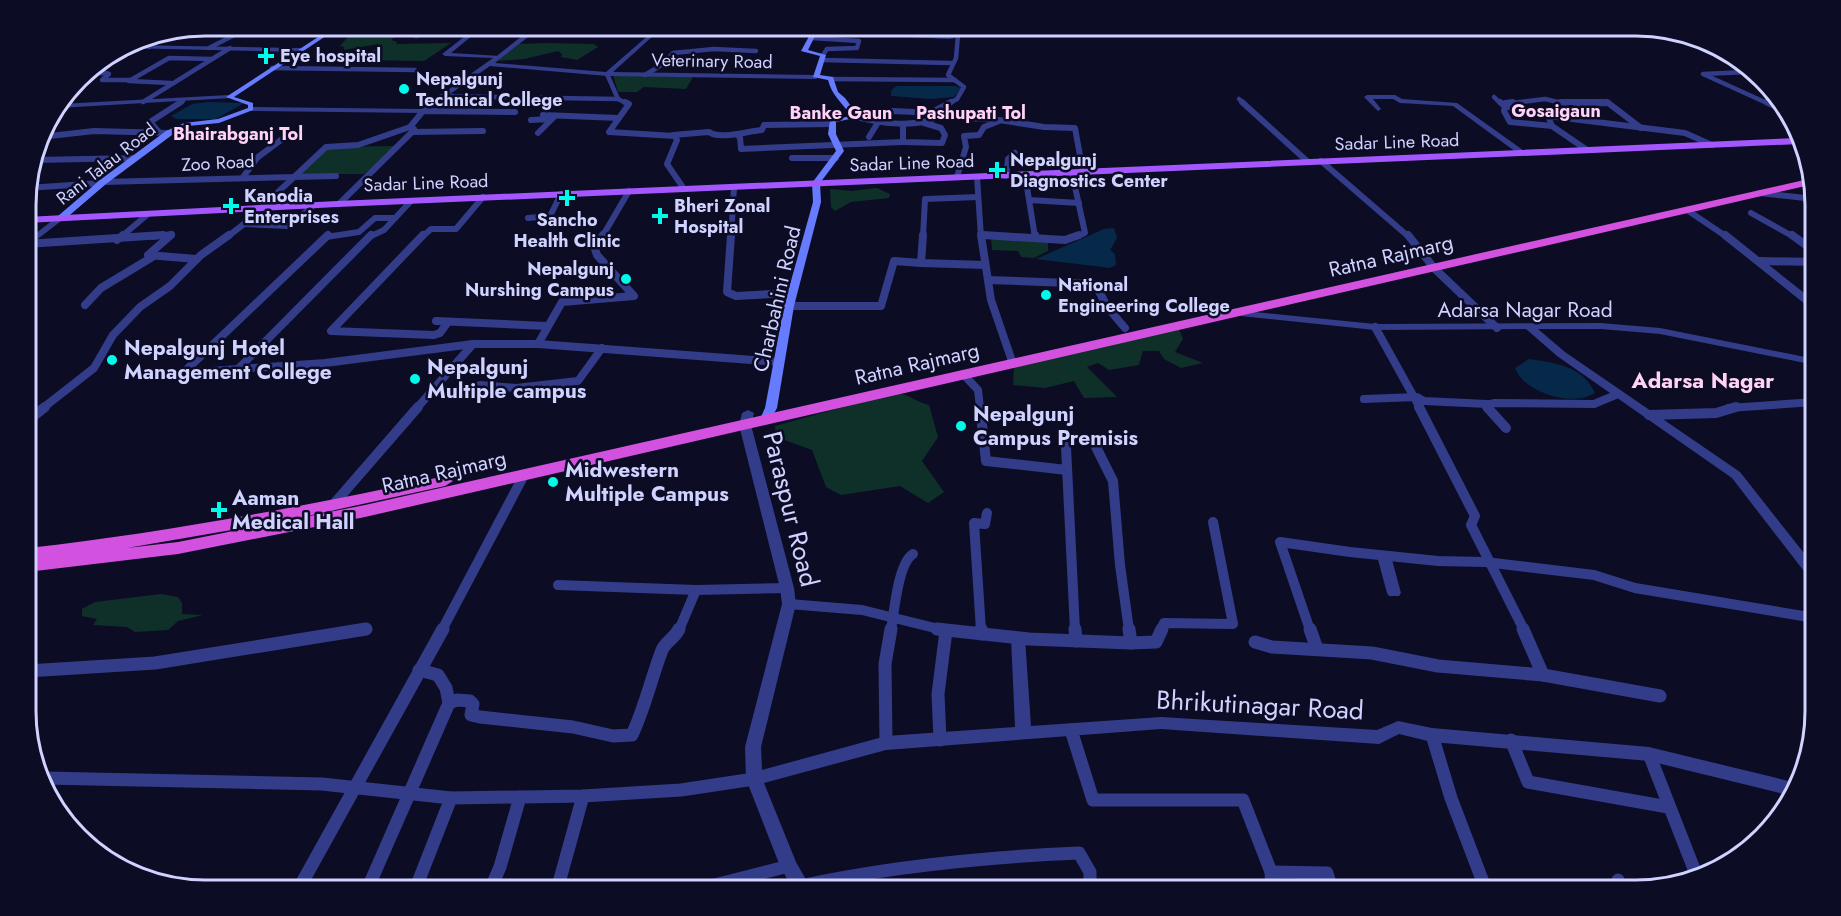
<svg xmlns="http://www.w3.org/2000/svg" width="1841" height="916" font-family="Jost,sans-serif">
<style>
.green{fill:#0e3029}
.water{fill:#062949}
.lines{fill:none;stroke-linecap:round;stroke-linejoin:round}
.minor-far4{stroke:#323c89;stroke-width:4.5}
.minor-far3{stroke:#323c89;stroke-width:6}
.minor-far2{stroke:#323c89;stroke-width:8}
.minor-far1{stroke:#323c89;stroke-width:10}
.minor{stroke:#323c89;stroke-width:13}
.tertiary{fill:#323c89;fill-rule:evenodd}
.secondary{fill:#677bff;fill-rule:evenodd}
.primary{fill:#a557ff;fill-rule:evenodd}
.trunk{fill:#d251de;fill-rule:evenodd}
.poi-dot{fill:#00fbeb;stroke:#0c0c25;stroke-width:2}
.labels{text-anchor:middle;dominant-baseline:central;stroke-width:5;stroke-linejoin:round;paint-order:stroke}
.far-poi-label{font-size:18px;font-weight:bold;fill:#d0d2ff;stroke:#0c0c25;text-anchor:start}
.far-street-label{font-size:18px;fill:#d0d2ff;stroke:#0c0c25}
.far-neighbourhood-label{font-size:18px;font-weight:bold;fill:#ffd2f6;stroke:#0c0c25}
.street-label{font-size:21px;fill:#d0d2ff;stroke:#0c0c25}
.poi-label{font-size:21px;font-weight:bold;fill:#d0d2ff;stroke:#0c0c25;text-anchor:start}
.neighbourhood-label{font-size:22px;font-weight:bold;fill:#ffd2f6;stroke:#0c0c25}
.near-street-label{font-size:26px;fill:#d0d2ff;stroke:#0c0c25}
.rim{fill:none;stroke:#d0d2ff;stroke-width:3}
</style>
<rect width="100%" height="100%" fill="#0c0c25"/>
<g class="green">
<path d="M385,30L434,32L416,39L413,37L417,34C406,32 401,32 391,40L397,42L396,44L451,43L424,61L360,60L375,49L380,48L377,46L378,44L344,50V47L340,46L348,37L371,36Z"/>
<polygon points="546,43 594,44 598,47 577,60 561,57 562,54 558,51 524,59 498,61 519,44"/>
<polygon points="613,75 693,77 686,89 644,87 637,92 618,92"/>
<polygon points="394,146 392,152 364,174 299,174 329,147"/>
<polygon points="877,188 890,194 889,198 851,202 835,211 831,207 830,189 852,191"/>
<polygon points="991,237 1048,241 1048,251 1034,258 1021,257 1018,251 992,250"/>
<polygon points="1179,329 1183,339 1175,352 1203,363 1181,368 1164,359 1159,351 1143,351 1139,365 1109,370 1098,363 1087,367 1117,397 1084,398 1074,381 1045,388 1013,385 1014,365"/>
<path d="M894,393C909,393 915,402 929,405L938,437L922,461L944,492L928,503L900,486L841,495L826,487L812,450L776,437L775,426Z"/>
<polygon points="161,594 178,597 182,603 182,614 203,615 178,621 168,630 135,632 127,627 93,625 97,619 82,616 82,609 95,602"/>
</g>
<g class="water">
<polygon points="896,86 955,86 961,88 954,97 930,99 891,96 891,91"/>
<polygon points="208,102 244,103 216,119 176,119 171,116 192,104"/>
<polygon points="1114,228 1117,238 1110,250 1115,254 1116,265 1110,268 1036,259 1104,229"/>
<path d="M1529,359C1556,363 1583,366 1595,393C1572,408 1523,392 1515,368Z"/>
</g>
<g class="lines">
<g class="minor-far4">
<polyline points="335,27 472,31"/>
<polyline points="917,35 920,26"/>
<polyline points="812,38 859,41 857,48 827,49 823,55"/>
<polyline points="149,47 176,31"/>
<polyline points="209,48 252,26"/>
<polyline points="499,57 532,31"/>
<polyline points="822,60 951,63"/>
<polyline points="272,68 415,70"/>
<polyline points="1747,72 1703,74 1769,104"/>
<polyline points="85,73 133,47"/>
<polyline points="83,74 106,73 109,74 102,80 131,80"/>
<polyline points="607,74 618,99 628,104"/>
<polyline points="645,75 663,64 673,53 714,49 756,51"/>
<polyline points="831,79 955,80"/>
<polyline points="171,83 129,81 169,58 212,59"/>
<polyline points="441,96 618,99"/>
<polyline points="1494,97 1501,104"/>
<polyline points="1239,99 1244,104"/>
<polyline points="143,102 230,48"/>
<polyline points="179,104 183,101"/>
<polyline points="948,104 957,99 964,87 948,75 956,58 958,35"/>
<polyline points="1505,104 1545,99 1566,104"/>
<polyline points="1575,104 1609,104"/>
</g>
<g class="minor-far3">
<polyline points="625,102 629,104 609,132 675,136 677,140 667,164 684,189"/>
<polyline points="1242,102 1308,162"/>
<path d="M1500,102C1512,114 1534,106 1548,116"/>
<polyline points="1513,102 1505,103 1504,111 1510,122 1552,126"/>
<polyline points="1560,102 1604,102"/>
<polyline points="1607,102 1641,128"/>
<polyline points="1766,102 1788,112"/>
<polyline points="543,115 619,118"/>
<polyline points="860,115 893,111 936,113"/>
<path d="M856,117C882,123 906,127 932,120L936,110L951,102"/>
<polyline points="934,117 993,119 1044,127 1075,128 1083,172"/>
<polyline points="531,120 550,119"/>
<polyline points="903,124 903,142 942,143 945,135 941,128 924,123"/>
<polyline points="158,131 150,122 181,102"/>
<polyline points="412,132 483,131"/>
<polyline points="538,133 555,116"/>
<path d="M673,135L709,132C720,140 748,131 762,130L764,125L833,124"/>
<polyline points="737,135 740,137 741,149 903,142"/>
<polyline points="41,137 94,131 169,133"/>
<polyline points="869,137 877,124"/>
<polyline points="1587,150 1552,126 1548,116 1685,133 1712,145"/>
<polyline points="37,152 46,140 44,136"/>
<polyline points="792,158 836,158"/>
<polyline points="35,160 135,158"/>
<polyline points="1321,161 1409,237"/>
<polyline points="1072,173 1085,233 1075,237"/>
<polyline points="1025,175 1035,237"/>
<polyline points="30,176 35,172 32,170"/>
<polyline points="1006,176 1008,159 1015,153"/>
<polyline points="243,177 258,157 285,137"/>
<polyline points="957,177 966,147 964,136 979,135 984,127 999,121"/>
<polyline points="977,177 981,237"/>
<polyline points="103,182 336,176"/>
<polyline points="27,188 101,183"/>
<polyline points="1759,193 1814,199"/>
<polyline points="1029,200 1079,203"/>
<polyline points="339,204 412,132 414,129 410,127"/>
<polyline points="1687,210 1727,237"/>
<polyline points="1751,213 1794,237"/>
<polyline points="528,218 550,216 561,194"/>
<polyline points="244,224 288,226 314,205"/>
<polyline points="981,235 1008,237"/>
<polyline points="121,237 148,214"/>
<polyline points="152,237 172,234 169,237"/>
<polyline points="227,237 244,224 326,147 358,145 410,127 423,111 515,112"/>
<polyline points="326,237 359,232 375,218 393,218"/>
<polyline points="369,237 384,230 411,201"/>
<polyline points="422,237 431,229 456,229 483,197"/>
<polyline points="602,237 629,191"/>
<polyline points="731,237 734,187"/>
<polyline points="923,237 925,199 978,197"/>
</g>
<g class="minor-far2">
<polyline points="171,235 148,255 196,259"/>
<polyline points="423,235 331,331 434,335 440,333 448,322"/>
<polyline points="603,235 595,249 597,255 634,296 562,302 538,344 779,362"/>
<polyline points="731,235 727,292 736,296 772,294"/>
<polyline points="923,235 921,263 985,265"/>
<polyline points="981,235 991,300 1013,364"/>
<polyline points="983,235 1065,240 1079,235"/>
<polyline points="1035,235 1035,238"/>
<polyline points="1408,235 1434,268 1497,328"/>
<polyline points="1725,235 1814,306"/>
<polyline points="1792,235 1814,251"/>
<polyline points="117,240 123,235"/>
<polyline points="26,244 163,235"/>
<polyline points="1759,261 1814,262"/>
<polyline points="988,280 1095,284 1108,308 1125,328"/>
<polyline points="85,305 101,288 154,256"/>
<polyline points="789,306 881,306 894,261 921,263"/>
<polyline points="436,321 546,326"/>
<polyline points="1375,327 1420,408"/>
<polyline points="237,370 371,235"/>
<polyline points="182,374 328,235"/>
<polyline points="963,374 978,390 980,408"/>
<polyline points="140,376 325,363 473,344 538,344"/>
<polyline points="460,391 480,385 516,388 578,381 602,348"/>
<polyline points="1364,399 1417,397 1424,401 1487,404"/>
<polyline points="43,408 94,368 113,335 140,307 170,286 201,255 229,235"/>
<polyline points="417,408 473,344"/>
<polyline points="1488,408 1485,405 1495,403 1594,404 1618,394"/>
<polyline points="1729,408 1815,402"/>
</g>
<g class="minor-far1">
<polyline points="980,407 986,461 1067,470"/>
<polyline points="1419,407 1475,516 1471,525 1524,630"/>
<polyline points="1487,407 1506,428"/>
<polyline points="1649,415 1716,413 1736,407"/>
<polyline points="26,422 45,407"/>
<polyline points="1066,447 1075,630"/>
<polyline points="1096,447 1113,481 1120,565 1129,630"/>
<polyline points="332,506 418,407"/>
<polyline points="558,585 696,590 787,588"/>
<polyline points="789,604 862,610 943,630"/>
<polyline points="359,630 366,629"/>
<polyline points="442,630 524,475"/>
<polyline points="679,630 696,590"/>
<path d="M891,630C894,613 898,563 913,554"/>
<polyline points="981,630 974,523 985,524 987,513"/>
<polyline points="1161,630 1164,623 1233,624 1213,522"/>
<polyline points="1310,630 1280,542 1350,552 1438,561 1485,562 1594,575 1635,588 1815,618"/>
</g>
<g class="minor">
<polyline points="937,629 1029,639 1131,643 1129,629"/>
<polyline points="981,629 981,634"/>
<polyline points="1075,629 1076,641"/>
<polyline points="1310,629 1317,649"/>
<polyline points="1255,642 1272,647 1372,653 1438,666 1543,675 1523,629"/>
<polyline points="1131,643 1156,642 1162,629"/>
<polyline points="27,671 155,663 366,629"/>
<polyline points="1543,675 1660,696"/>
<path d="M449,703L457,700L470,701L473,704L471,715L480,717L573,727L613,736L632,735C645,707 651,679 662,650C665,642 675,638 679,629"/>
<polyline points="1071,730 1093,800 1243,800 1271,872"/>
<polyline points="1432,735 1451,798 1486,890"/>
<polyline points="940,740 938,694 946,631"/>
<polyline points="1511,740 1528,782 1668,807"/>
<polyline points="886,743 885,664 891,629"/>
<polyline points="1649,754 1696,874"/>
<polyline points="45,778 322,784 451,798 583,796 681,790 754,779"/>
<polyline points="1618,880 1621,890"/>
<path d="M800,886C892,866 985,857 1079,853L1090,872V890"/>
<polyline points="298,890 443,629"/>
<polyline points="367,890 449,703 446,688 438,675 419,670"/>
<polyline points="415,890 451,798"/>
<polyline points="490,890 500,867 520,797"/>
<polyline points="557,890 583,796"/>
<polyline points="695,890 789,866"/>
<polyline points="1272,890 1271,872 1327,873 1332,890"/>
</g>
<g class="tertiary">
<polygon points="478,26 484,26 451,53 501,56 501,58 495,63 606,72 659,26 664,26 613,72 816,75 819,77 816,79 607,76 490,66 423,113 251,111 248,109 251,107 421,109 493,58 445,56 442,54"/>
<polygon points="996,26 1005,26 950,39 815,33 812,31 815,29 950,35"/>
<polygon points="126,45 300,48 303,50 300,52 122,48"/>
<polygon points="229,95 231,96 231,98 58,108 60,104"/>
<polygon points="1395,95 1402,99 1457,103 1527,153 1520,155 1453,106 1400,103 1393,99 1373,99 1381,109 1378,111 1364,97 1367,95"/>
<polygon points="58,216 65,218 26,248 26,241"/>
<polygon points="1234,310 1375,324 1601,323 1660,328 1815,359 1815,365 1660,334 1601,329 1538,329 1565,352 1740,472 1815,567 1815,581 1810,579 1732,478 1557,356 1526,329 1375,330 1231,315 1231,311"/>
<polygon points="748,410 754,413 751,425 794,588 796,604 761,747 762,770 886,736 1015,727 1011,638 1013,634 1018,633 1023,634 1025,638 1031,726 1161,717 1377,730 1398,721 1432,728 1649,747 1797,783 1799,783 1797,790 1792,796 1649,761 1432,742 1399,734 1379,744 1161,729 886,750 764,783 796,862 812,890 793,890 780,866 746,779 745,747 782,604 780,588 739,425 742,413"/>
<polygon points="1384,551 1389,553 1391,556 1401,593 1399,596 1389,596 1387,593 1377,556 1379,553"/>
</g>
<g class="secondary">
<polygon points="335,26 341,26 234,97 253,103 253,110 219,123 188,126 172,135 106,184 64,220 58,220 58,216 100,180 166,131 184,123 218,119 248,108 248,105 226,97"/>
<path d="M808,26H815L819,28L808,50L826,55L820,75L833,77L838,92L845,98L859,117L836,122V134L844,151L820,183L821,202L794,306L777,408L769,423L765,424L759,421L765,408L784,306L813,202L812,183L836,151L828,134L830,120L851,116C842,102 832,96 828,80L813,77L820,56L801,51L813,29Z"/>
</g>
<polygon class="primary" points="1798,138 1800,144 337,207 26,223 26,217 337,201"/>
<path class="trunk" d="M1813,178L1814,184L365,517L178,554L27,572L28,548C169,532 307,506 445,476L453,481L445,486L289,520L127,548L178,542L365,505Z"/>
</g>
<g class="poi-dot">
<path d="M263 47h6v6h6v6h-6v6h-6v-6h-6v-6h6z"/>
<circle cx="404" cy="89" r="6"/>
<path d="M994 161h6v6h6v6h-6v6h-6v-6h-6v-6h6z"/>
<path d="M564 189h6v6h6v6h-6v6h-6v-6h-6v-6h6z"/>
<path d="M228 197h6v6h6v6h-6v6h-6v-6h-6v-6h6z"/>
<path d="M657 207h6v6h6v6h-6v6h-6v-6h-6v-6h6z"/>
<circle cx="626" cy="279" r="6"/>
<circle cx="1046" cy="295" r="6"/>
<circle cx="112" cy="360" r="6"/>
<circle cx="415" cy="379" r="6"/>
<circle cx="961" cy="426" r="6"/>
<circle cx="553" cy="482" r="6"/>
<path d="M216 501h6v6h6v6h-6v6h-6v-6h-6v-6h6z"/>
</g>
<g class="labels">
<g class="far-poi-label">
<text x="280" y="56">Eye hospital</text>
<text x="416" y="79">Nepalgunj<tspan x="416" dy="21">Technical College</tspan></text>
<text x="1010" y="160">Nepalgunj<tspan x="1010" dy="21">Diagnostics Center</tspan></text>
<text x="244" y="196">Kanodia<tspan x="244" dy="21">Enterprises</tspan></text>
<text x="674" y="206">Bheri Zonal<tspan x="674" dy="21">Hospital</tspan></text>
<text x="567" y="220" text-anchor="middle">Sancho<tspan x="567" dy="21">Health Clinic</tspan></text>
<text x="614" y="269" text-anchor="end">Nepalgunj<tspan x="614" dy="21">Nurshing Campus</tspan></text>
<text x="1058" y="285">National<tspan x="1058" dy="21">Engineering College</tspan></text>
</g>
<g class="far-street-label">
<text transform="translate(712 61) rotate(1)">Veterinary Road</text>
<text transform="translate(1397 142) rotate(-2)">Sadar Line Road</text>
<text transform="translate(218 163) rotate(-3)">Zoo Road</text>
<text transform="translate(912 163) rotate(-2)">Sadar Line Road</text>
<text transform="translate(106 164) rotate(-38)">Rani Talau Road</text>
<text transform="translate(426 183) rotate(-2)">Sadar Line Road</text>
</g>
<g class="far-neighbourhood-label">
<text x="1556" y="111">Gosaigaun</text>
<text x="841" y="113">Banke Gaun</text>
<text x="971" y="113">Pashupati Tol</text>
<text x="238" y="134">Bhairabganj Tol</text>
</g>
<g class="street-label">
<text transform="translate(1391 256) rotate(-13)">Ratna Rajmarg</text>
<text transform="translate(777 299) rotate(-77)">Charbahini Road</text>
<text x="1525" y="310">Adarsa Nagar Road</text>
<text transform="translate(917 364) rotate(-13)">Ratna Rajmarg</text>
<text transform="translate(444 472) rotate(-13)">Ratna Rajmarg</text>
</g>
<g class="poi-label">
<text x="124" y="348">Nepalgunj Hotel<tspan x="124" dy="24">Management College</tspan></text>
<text x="427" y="367">Nepalgunj<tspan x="427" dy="24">Multiple campus</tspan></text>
<text x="973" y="414">Nepalgunj<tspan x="973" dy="24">Campus Premisis</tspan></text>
<text x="565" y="470">Midwestern<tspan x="565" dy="24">Multiple Campus</tspan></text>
<text x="232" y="498">Aaman<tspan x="232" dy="24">Medical Hall</tspan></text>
</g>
<g class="neighbourhood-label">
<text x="1703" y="380">Adarsa Nagar</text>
</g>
<g class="near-street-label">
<text transform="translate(791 509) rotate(76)">Paraspur Road</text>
<text transform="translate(1260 705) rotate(3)">Bhrikutinagar Road</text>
</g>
</g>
<path d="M0 0H1841V916H0ZM205 36H1636A169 169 0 0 1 1805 205V711A169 169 0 0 1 1636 880H205A169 169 0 0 1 36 711V205A169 169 0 0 1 205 36Z" fill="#0c0c25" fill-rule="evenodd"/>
<path class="rim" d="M205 36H1636A169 169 0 0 1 1805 205V711A169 169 0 0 1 1636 880H205A169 169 0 0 1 36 711V205A169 169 0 0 1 205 36Z"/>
</svg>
